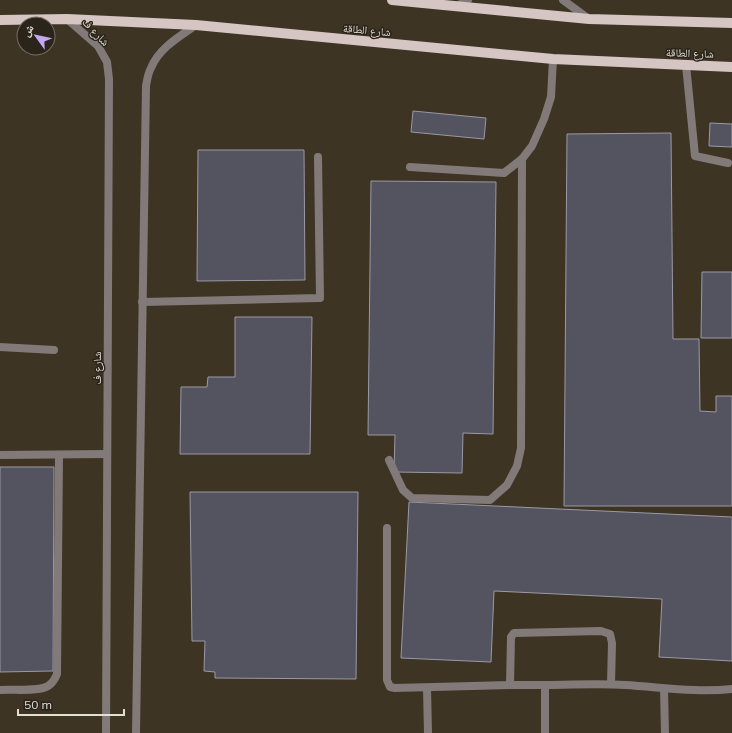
<svg xmlns="http://www.w3.org/2000/svg" width="732" height="733" font-family="Mulish,'Noto Naskh Arabic',sans-serif">
<style>
.built{fill:#3e3423;fill-rule:evenodd}
.building{fill:#545360;stroke:#9a99a7}
.lines{fill:none;stroke-linecap:round;stroke-linejoin:round}
.service{stroke:#827a79;stroke-width:8}
.minor{stroke:#827a79;stroke-width:8}
.tertiary{stroke:#827a79;stroke-width:8}
.primary{stroke:#d5c5c3;stroke-width:10}
.labels{text-anchor:middle;dominant-baseline:central;stroke-width:3;stroke-linejoin:round;paint-order:stroke}
.street-label{font-size:11px;fill:#e3dfd8;stroke:#2a241a}
</style>
<rect width="100%" height="100%" fill="#342e23"/>
<path class="built" d="M0,0H732V733H0ZM24,24H48V48H24Z"/>
<g class="building">
<polygon points="413,111 486,118 484,139 411,132"/>
<polygon points="710,123 732,124 732,147 709,146"/>
<polygon points="671,133 673,339 699,339 700,411 716,412 716,396 732,396 732,506 564,506 567,134"/>
<polygon points="198,150 304,150 305,280 197,281"/>
<polygon points="371,181 496,182 493,434 463,433 462,473 394,472 395,435 368,435"/>
<polygon points="702,272 732,272 732,338 701,338"/>
<polygon points="235,317 312,317 310,454 180,454 181,387 207,387 208,377 235,377"/>
<polygon points="0,467 54,467 53,671 0,672"/>
<polygon points="190,492 358,492 356,679 215,678 215,672 204,671 205,641 192,641"/>
<polygon points="409,502 732,517 732,661 659,657 662,599 494,591 491,662 401,658"/>
</g>
<g class="lines">
<g class="service">
<polyline points="686,65 695,156 728,163"/>
<polyline points="410,167 504,173 522,159 532,146 544,119 551,97 553,59"/>
<polyline points="142,302 320,298 318,157"/>
<polyline points="0,347 54,350"/>
<polyline points="0,455 107,454"/>
<polyline points="389,460 403,490 412,498 490,500 507,485 517,466 521,448 522,159"/>
<polyline points="387,528 387,680 390,687 395,688 510,685 511,637 514,633 601,631 610,634 612,643 611,684"/>
<polyline points="510,685 545,685"/>
<polyline points="427,688 428,733"/>
<polyline points="664,689 665,733"/>
<path d="M0,690C12,689 38,692 48,686C53,683 55,679 57,674L59,455"/>
<path d="M545,733V685C572,685 598,683 625,685C661,687 696,693 732,689"/>
</g>
<g class="minor">
<polyline points="563,0 589,19"/>
<polyline points="457,6 468,0"/>
</g>
<g class="tertiary">
<polyline points="67,19 98,46 107,62 109,79 106,733"/>
<path d="M136,733L146,86C147,80 148,73 151,68C159,48 179,37 196,25"/>
</g>
<g class="primary">
<polyline points="392,0 589,19 732,23"/>
<polyline points="0,20 67,19 196,25 553,59 732,67"/>
</g>
</g>
<g class="labels">
<g class="street-label">
<text transform="translate(367 30) rotate(5)">شارع الطاقة</text>
<text transform="translate(96 32) rotate(46)">شارع ف</text>
<text transform="translate(690 53) rotate(2)">شارع الطاقة</text>
<text transform="translate(97 368) rotate(-90)">شارع ف</text>
</g>
</g>
<g transform="translate(36 36) rotate(303)"><circle r="19" fill="#2a241a" stroke="#746f66"/>
<path d="M0-3L7 15L0 10L-7 15Z" fill="#c4a7f1"/>
<text y="-6" font-size="11" font-weight="bold" text-anchor="middle" fill="#e3dfd8">ش</text>
</g>
<path d="M18 709v6h106v-6" fill="none" stroke="#e3dfd8" stroke-width="2"/>
<text x="24" y="709" font-size="12" fill="#e3dfd8" stroke="#2a241a" stroke-width="3" paint-order="stroke">50 m</text>
</svg>
